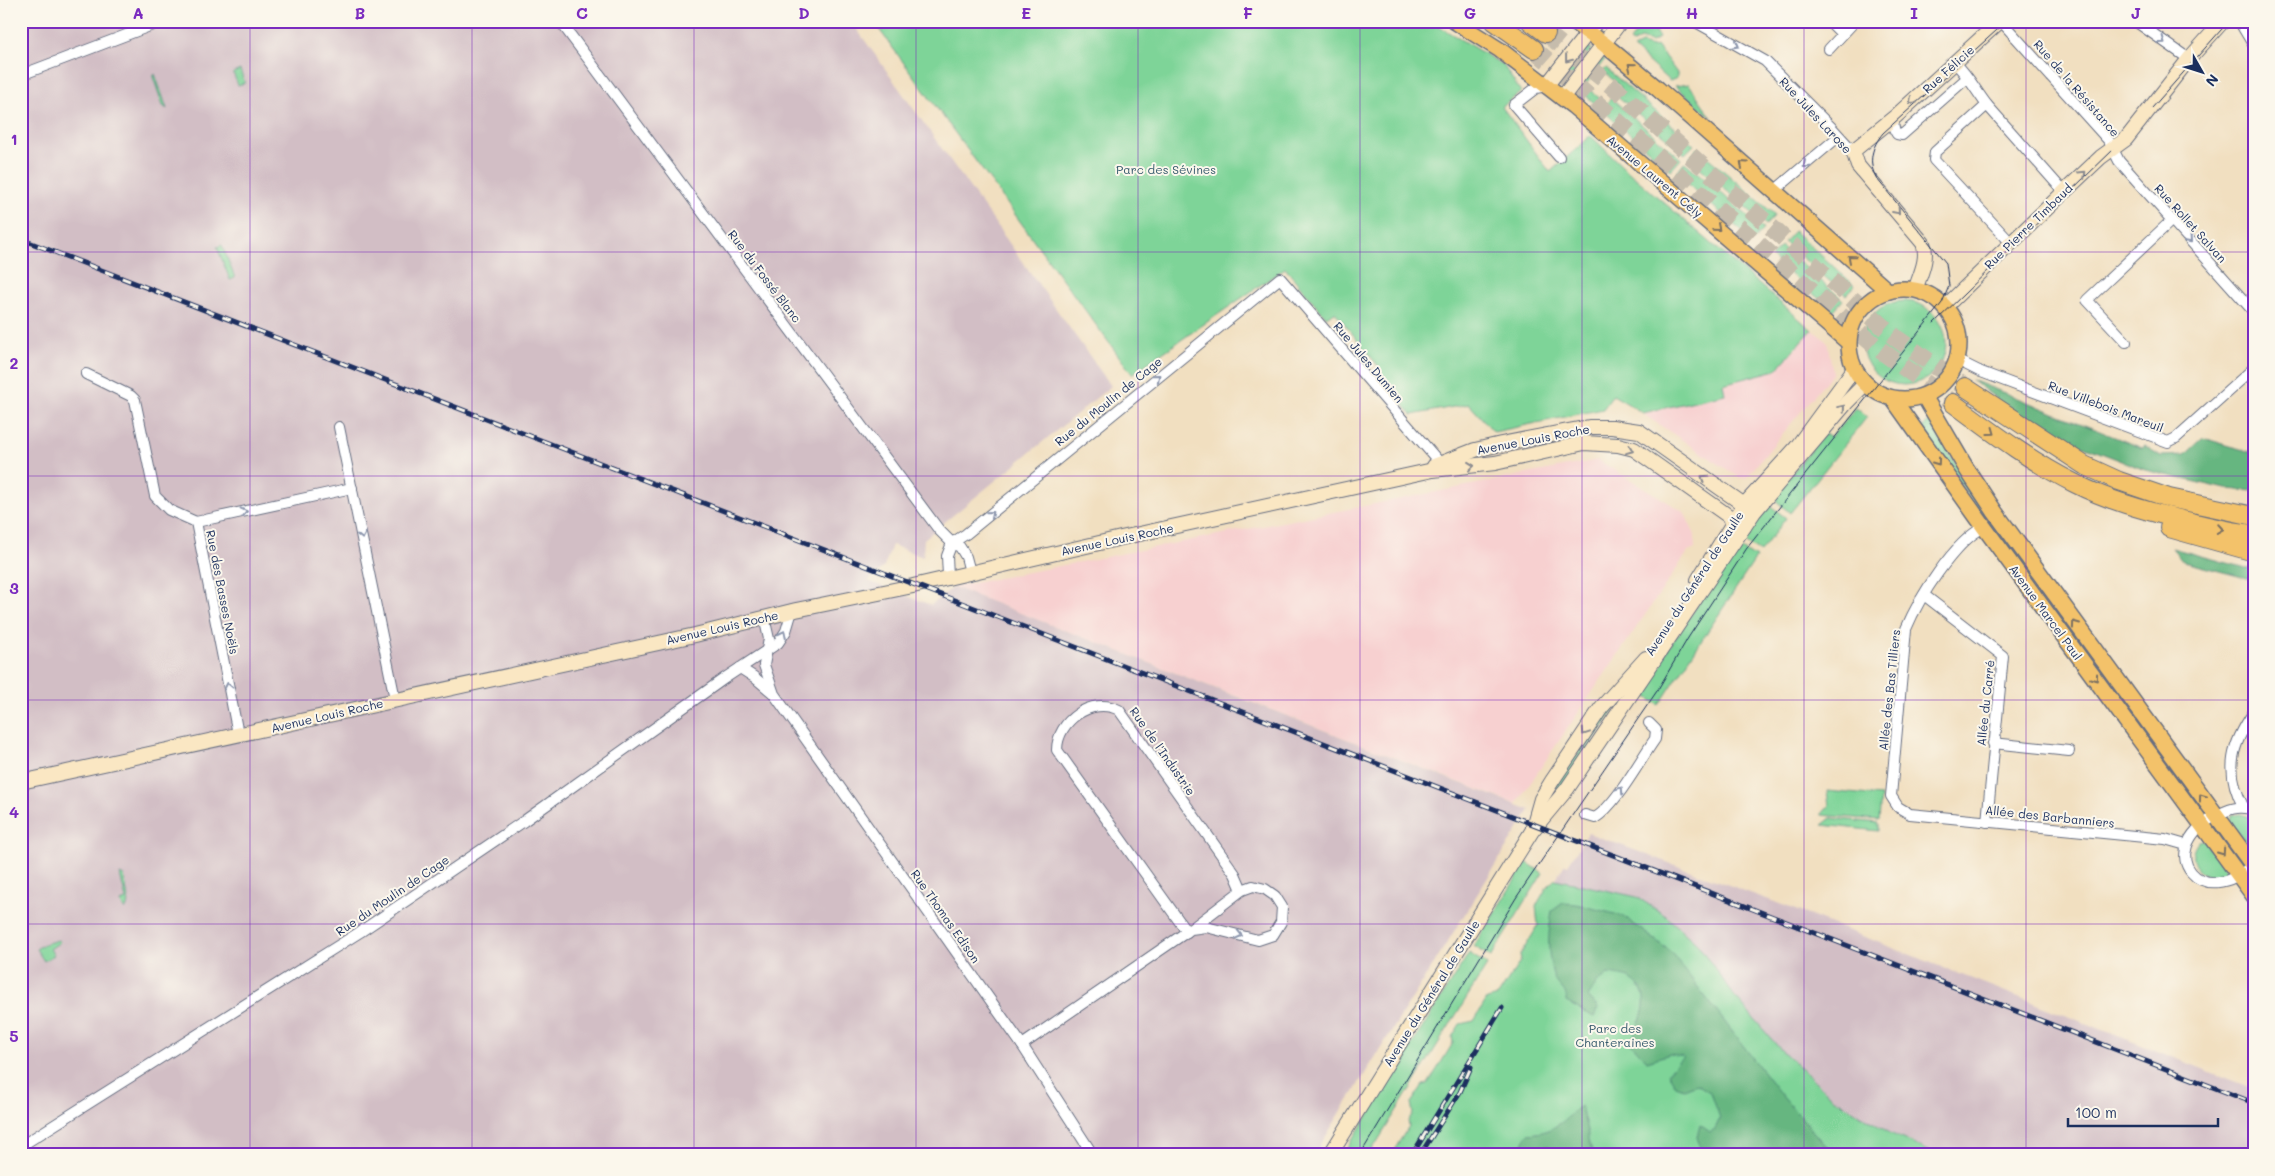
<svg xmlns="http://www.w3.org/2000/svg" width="2275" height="1176" font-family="Mali,sans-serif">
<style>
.built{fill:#f7d0d0}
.industrial{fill:#d2bec5}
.green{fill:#7ed498;stroke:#4c827b}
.forest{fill:#66b680;stroke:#40726f}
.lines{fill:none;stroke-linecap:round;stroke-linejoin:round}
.highway-tunnel{stroke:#c6bcac;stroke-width:18;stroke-dasharray:18 9;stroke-linecap:butt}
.street-casing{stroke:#666d80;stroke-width:12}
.secondary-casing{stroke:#666d80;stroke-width:16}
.primary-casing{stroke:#666d80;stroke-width:18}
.highway-casing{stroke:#666d80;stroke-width:20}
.street{stroke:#fff;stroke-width:10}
.secondary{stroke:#fae7c3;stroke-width:14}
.primary{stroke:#f3c26a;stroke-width:15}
.highway{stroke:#f3c26a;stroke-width:18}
.tram{stroke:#1b2f5e;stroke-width:1}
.rail-casing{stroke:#1b2f5e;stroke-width:5}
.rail{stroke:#fbf7ec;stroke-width:3;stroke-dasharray:9;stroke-linecap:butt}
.oneway{stroke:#8d97ae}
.oneway2{stroke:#8a8b90}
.oneway3{stroke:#7c7163}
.grid{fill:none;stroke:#7b2cbf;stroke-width:1;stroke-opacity:0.55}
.labels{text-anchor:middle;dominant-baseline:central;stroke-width:4;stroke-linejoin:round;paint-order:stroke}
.street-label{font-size:12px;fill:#1b2f5e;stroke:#fbf7ec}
.park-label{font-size:12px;fill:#34586c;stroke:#fbf7ec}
.neatline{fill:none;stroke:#7b2cbf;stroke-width:2}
.grid-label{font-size:16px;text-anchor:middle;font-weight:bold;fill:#7b2cbf}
</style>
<rect width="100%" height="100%" fill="#fbf7ec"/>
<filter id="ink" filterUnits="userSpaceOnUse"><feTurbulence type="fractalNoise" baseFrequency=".02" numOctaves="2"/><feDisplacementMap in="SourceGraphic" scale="10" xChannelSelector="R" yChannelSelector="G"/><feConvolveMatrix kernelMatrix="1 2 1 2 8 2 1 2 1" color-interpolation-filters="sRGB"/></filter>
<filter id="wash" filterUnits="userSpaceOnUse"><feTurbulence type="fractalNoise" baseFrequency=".0096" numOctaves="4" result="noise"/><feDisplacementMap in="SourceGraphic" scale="20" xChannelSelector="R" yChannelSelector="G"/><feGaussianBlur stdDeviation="1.12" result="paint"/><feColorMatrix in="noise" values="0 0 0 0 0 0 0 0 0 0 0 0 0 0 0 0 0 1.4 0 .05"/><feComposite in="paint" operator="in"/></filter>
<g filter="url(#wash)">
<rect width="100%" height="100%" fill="#f1dfc0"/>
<g class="built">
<polygon points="1812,330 1827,341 1833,373 1746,478 1740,478 1643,414 1725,394 1723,385 1776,370"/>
<polygon points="1598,460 1684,512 1695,535 1695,549 1688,552 1516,804 953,587"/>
</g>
<g class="industrial">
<polygon points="21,21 851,21 1111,386 924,539 923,557 892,545 884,567 868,581 931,605 953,587 1530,810 1314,1155 21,1155"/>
<polygon points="1588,833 1780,904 2254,1089 2254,1155 1936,1155 1890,1133 1833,1098 1781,1050 1735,997 1698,945 1637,897 1555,880 1565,864 1568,865"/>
</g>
<g class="green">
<polygon points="873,21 1430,21 1503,65 1521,92 1502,107 1550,172 1591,136 1624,168 1812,330 1776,370 1723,384 1725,394 1643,413 1613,395 1603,409 1494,432 1469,404 1412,415 1375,371 1379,367 1335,312 1326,317 1285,268 1132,374"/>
<polygon points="1645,22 1650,23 1659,38 1651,42 1640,39 1633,43 1630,41"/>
<polygon points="1641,44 1652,47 1657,46 1677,73 1677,78 1670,81 1667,79 1633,48"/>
<polygon points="1588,47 1592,49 1565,85 1563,85 1561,80"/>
<polygon points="1603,58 1605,59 1577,96 1575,92"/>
<polygon points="1606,68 1694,145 1685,154 1615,94 1621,87 1603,71"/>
<polygon points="240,70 245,83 238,85 233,73"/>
<polygon points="155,74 167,109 163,106 153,77"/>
<polygon points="1689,84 1712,118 1675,86"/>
<polygon points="1589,89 1606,104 1611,98 1681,159 1671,170 1585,95"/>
<polygon points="1697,148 1775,215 1766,225 1689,158"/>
<polygon points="1685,162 1763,229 1753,241 1676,174"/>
<polygon points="1794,231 1855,286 1846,295 1784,242"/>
<polygon points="222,245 235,278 230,280 217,247"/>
<polygon points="1781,246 1843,300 1833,311 1771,257"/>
<circle cx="1904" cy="343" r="42"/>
<polygon points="1856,408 1867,417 1790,513 1772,497 1825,433 1831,437"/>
<polygon points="1929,422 1975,493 2200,802 2198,804 2194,798 2192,799 1920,429"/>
<polygon points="1768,504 1786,518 1760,552 1741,540"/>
<polygon points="1737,546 1756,558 1659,705 1639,692"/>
<polygon points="1608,707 1611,707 1614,710 1561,789 1558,790 1555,787"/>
<polygon points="1827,791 1881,796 1879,820 1821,815 1829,806"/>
<polygon points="2240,814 2254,818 2254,853 2230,822 2231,816"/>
<polygon points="1831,818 1878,823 1878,831 1822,825"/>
<path d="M2204,840L2228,873C2205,885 2181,862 2199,841Z"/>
<polygon points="1526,862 1543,873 1491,957 1474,946"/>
<polygon points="120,874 124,876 129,903 125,910 120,902 126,900"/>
<polygon points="1555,879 1637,897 1666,916 1698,945 1735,997 1781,1050 1833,1098 1890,1133 1936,1155 1391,1155 1409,1126 1408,1121 1413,1113 1411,1103 1423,1085 1428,1084 1453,1043 1452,1037 1460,1024 1474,1021 1487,999 1498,996 1521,960 1520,955 1538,926 1536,906 1547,887"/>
<polygon points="58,940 60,942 50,949 54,955 44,961 36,949 44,944"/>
<polygon points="1469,953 1487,965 1369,1155 1343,1155"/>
</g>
<g class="forest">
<polygon points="1972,380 2142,448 2145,446 2161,456 2185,455 2203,438 2254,453 2254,491 2226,489 2145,470 2078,444 2017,415"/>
<polygon points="2172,548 2250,569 2254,559 2254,580 2184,562"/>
<path d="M1563,903L1576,904L1623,916L1670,951L1782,1096L1823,1143L1839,1155H1703L1697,1137L1700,1125L1710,1132L1715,1129L1720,1118L1711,1093L1697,1084L1684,1089L1676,1086L1668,1073L1683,1056L1670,1054L1647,1061L1631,1043C1638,1021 1657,996 1631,979C1625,976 1614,975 1608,974L1598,982L1588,997L1598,1008L1594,1017L1566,1002C1569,989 1555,986 1553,975C1547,953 1548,933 1552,911Z"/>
<path d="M1581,1106L1593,1155H1565L1546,1145L1542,1154L1522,1145L1528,1134C1543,1133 1554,1129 1566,1119C1571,1115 1574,1109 1581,1106Z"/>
</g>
</g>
<g filter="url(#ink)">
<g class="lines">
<g class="highway-tunnel">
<polyline points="1546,33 1611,85 1896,338 1965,387"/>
<polyline points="1534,49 1879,349 1953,403"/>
</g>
<defs>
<g id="street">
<polyline points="560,21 939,530 952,543 960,547 966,557 970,572"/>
<polyline points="1694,21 1765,61 1832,128 1853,151"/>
<polyline points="1829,21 1842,34"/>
<polyline points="2001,21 2109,141 2119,161 2254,312"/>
<polyline points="2135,21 2189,59"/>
<polyline points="2239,21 2254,46"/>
<polyline points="1829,49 1855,21"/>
<path d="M1955,63C1968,75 1976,91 1987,105"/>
<polyline points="21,75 163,21"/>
<polyline points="1546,86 1536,88 1514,105 1559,157"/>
<path d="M1896,116C1893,123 1892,127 1897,134L1902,135L1967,78"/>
<polyline points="1773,192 1838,137"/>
<polyline points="2011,243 1934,160 1935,152 1987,105 2064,192"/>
<polyline points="2126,342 2087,300 2172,220"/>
<polyline points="1957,360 1981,372 2168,442 2176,438 2254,368"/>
<polyline points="86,374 131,396 135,400 155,496 169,510 196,522"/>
<polyline points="339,427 395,699"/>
<polyline points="196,522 238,734"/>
<polyline points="196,522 352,488"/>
<path d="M1984,527C1953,543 1919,598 1906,629L1891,796L1898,807L1910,814L2165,839L2186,845"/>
<polyline points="952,543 966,534 1280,278 1440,463"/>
<polyline points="948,576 947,556 952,543"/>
<polyline points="1924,595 2003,656 1987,822"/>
<polyline points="764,617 769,639 764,665 774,694 1022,1045 1093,1155"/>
<polyline points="740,668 754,677 773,693"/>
<polyline points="1993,743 2069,751"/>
<path d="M2243,806C2224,770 2232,744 2254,712"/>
<path d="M2254,810C2238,805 2228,809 2214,817C2152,852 2202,914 2254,863"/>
<path d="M1585,815L1595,818C1616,805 1640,760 1655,739L1656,730L1649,723"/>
<path d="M1187,932L1057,750C1057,721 1092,696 1119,710L1235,874L1242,890"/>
<polyline points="1022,1045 1191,929 1242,890 1253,886 1265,889 1275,896 1282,907 1281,922 1273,935 1258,940 1206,927 1191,929"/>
<polyline points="21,1146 360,932 524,821 725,678 778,643 786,631 792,611"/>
</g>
<g id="secondary">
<polyline points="1546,86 1597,21"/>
<polyline points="1562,98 1621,21"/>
<path d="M1915,290C1920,275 1929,258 1923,243L1858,166L1853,151L1896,116L2000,21"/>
<polyline points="1945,307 2064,192 2101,157 2126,139 2189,59 2223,21"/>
<polyline points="1434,466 1475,450 1501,444 1589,427 1612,427 1639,431 1750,509"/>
<polyline points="1698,580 1744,505 1796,448 1854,369"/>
<polyline points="21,782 695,635 796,610 913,586 1121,538 1433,470 1495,463 1584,443 1618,445 1634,449 1744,527"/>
<polyline points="1533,827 1541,799 1552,781 1601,708 1646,658"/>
<polyline points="1330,1155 1532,831 1567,789 1754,512 1847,402 1865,384"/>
</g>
<g id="primary">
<polyline points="1454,21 1500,50 1573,106 1848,342"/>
<polyline points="1572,21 1604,44 1658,89 1888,291"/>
<circle cx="1904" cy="344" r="55"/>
<polyline points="1924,396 1966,468 1995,512 2254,867"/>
<polyline points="1893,399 1984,527 2254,896"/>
</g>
<g id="highway">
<polyline points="1494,21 1534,49"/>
<polyline points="1530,21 1546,33"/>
<polyline points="1965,387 2084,465 2119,481 2169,498 2254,516"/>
<path d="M1953,403C1992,432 2030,461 2074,483C2107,500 2143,510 2179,519C2203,525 2228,532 2254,534"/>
<polyline points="2169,528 2254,552"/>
</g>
</defs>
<use href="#street" class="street-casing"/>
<use href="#secondary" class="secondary-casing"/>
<use href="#primary" class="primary-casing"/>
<use href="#highway" class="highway-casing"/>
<use href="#street" class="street"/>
<use href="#secondary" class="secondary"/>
<use href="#primary" class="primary"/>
<use href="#highway" class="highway"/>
<g class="tram">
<polyline points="2152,108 2229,21"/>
<polyline points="1934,323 2114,149"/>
<path d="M1360,1155L1516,898L1657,691L1688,638L1747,548L1942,303L1949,286L1946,263L1877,179C1867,163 1872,146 1883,133L2007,21"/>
</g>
<defs>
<g id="rail">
<polyline points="21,239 2254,1103"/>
<polyline points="1412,1155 1502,1008"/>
<polyline points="1420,1155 1460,1092 1471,1067"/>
</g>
</defs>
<use href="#rail" class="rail-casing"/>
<use href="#rail" class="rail"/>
</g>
<defs><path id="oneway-chevron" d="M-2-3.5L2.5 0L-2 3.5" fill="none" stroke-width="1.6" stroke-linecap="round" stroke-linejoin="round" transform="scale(1.25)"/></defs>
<g class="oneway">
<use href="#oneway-chevron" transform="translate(2162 41) rotate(36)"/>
<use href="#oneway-chevron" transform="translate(1736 45) rotate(29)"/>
<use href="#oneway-chevron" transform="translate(1806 165) rotate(139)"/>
<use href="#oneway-chevron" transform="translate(2189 240) rotate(48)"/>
<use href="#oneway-chevron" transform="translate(1157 377) rotate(-39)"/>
<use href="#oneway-chevron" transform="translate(244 512) rotate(-13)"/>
<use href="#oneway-chevron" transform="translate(991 514) rotate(-40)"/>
<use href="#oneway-chevron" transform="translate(362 536) rotate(78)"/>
<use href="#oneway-chevron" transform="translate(783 634) rotate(-63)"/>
<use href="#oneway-chevron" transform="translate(228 686) rotate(-101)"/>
<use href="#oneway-chevron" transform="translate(1620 790) rotate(-56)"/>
<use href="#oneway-chevron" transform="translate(1239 935) rotate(14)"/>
</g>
<g class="oneway2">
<use href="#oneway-chevron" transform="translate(1568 59) rotate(128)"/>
<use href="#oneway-chevron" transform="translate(1912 101) rotate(138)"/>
<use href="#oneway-chevron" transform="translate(2083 174) rotate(-43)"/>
<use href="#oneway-chevron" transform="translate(1897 211) rotate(49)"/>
<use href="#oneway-chevron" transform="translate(1842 408) rotate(-50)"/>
<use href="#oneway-chevron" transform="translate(1630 450) rotate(22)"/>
<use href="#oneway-chevron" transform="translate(1471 466) rotate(-6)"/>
<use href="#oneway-chevron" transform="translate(1704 478) rotate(-145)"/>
<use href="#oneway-chevron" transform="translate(1585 732) rotate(124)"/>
</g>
<g class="oneway3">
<use href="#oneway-chevron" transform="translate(1631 66) rotate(-140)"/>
<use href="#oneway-chevron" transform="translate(1743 164) rotate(-138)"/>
<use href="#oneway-chevron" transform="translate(1717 228) rotate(41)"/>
<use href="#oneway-chevron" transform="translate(1851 258) rotate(-139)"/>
<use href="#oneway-chevron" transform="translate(1992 432) rotate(36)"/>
<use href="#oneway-chevron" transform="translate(1937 462) rotate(54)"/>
<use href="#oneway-chevron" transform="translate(2220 529) rotate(9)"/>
<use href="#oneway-chevron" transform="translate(2075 624) rotate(-126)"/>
<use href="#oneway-chevron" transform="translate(2095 678) rotate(54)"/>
<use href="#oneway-chevron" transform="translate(2202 797) rotate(-126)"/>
<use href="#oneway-chevron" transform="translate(2222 852) rotate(55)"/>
</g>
</g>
<path class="grid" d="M250,21V1155M472,21V1155M694,21V1155M916,21V1155M1138,21V1155M1360,21V1155M1582,21V1155M1804,21V1155M2026,21V1155M21,252H2254M21,476H2254M21,700H2254M21,924H2254"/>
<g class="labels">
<g class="street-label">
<text transform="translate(1948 69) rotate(-42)">Rue Félicie</text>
<text transform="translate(2077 88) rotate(49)">Rue de la Résistance</text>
<text transform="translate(1816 115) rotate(47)">Rue Jules Larose</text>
<text transform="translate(1655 176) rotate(40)">Avenue Laurent Cély</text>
<text transform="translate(2191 223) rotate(48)">Rue Rollet Salvan</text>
<text transform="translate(2028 226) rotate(-44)">Rue Pierre Timbaud</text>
<text transform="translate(765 276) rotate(53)">Rue du Fossé Blanc</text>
<text transform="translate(1369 362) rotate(50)">Rue Jules Dumien</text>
<text transform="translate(1108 401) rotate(-39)">Rue du Moulin de Cage</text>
<text transform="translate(2106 406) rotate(21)">Rue Villebois Mareuil</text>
<text transform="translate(1533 439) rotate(-11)">Avenue Louis Roche</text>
<text transform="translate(1117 539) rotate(-12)">Avenue Louis Roche</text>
<text transform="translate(1694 583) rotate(-57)">Avenue du Général de Gaulle</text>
<text transform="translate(223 592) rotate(79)">Rue des Basses Noëls</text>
<text transform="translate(2046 612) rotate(54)">Avenue Marcel Paul</text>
<text transform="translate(722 627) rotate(-13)">Avenue Louis Roche</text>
<text transform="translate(1889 690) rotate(-84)">Allée des Bas Tilliers</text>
<text transform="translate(1985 703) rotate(-84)">Allée du Carré</text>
<text transform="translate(327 715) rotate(-13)">Avenue Louis Roche</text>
<text transform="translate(1163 751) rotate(55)">Rue de l'Industrie</text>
<text transform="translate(2050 816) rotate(6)">Allée des Barbanniers</text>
<text transform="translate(392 895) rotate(-34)">Rue du Moulin de Cage</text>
<text transform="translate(946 916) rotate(55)">Rue Thomas Edison</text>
<text transform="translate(1431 993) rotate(-58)">Avenue du Général de Gaulle</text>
</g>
<g class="park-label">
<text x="1166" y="169">Parc des Sévines</text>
<text x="1615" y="1028">Parc des<tspan x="1615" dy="14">Chanteraines</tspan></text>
</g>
</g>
<rect width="2275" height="1176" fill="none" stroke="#fbf7ec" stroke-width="55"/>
<g transform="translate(2202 72) rotate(129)" stroke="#fbf7ec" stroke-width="4" paint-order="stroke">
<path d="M0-4L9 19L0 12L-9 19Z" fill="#1b2f5e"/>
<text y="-8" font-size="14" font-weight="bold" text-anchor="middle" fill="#1b2f5e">N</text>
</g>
<path d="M2068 1118v8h150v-8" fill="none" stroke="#1b2f5e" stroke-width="2.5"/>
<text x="2075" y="1118" font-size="15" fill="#1b2f5e" stroke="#fbf7ec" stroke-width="4" paint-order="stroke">100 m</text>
<rect x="28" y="28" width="2220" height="1120" class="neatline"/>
<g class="grid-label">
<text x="138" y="19">A</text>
<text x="360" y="19">B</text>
<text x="582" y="19">C</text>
<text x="804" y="19">D</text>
<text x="1026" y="19">E</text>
<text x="1248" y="19">F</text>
<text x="1470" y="19">G</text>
<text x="1692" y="19">H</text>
<text x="1914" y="19">I</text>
<text x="2136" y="19">J</text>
<text x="14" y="145">1</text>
<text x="14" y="369">2</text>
<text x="14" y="594">3</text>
<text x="14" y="818">4</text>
<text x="14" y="1042">5</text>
</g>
</svg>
